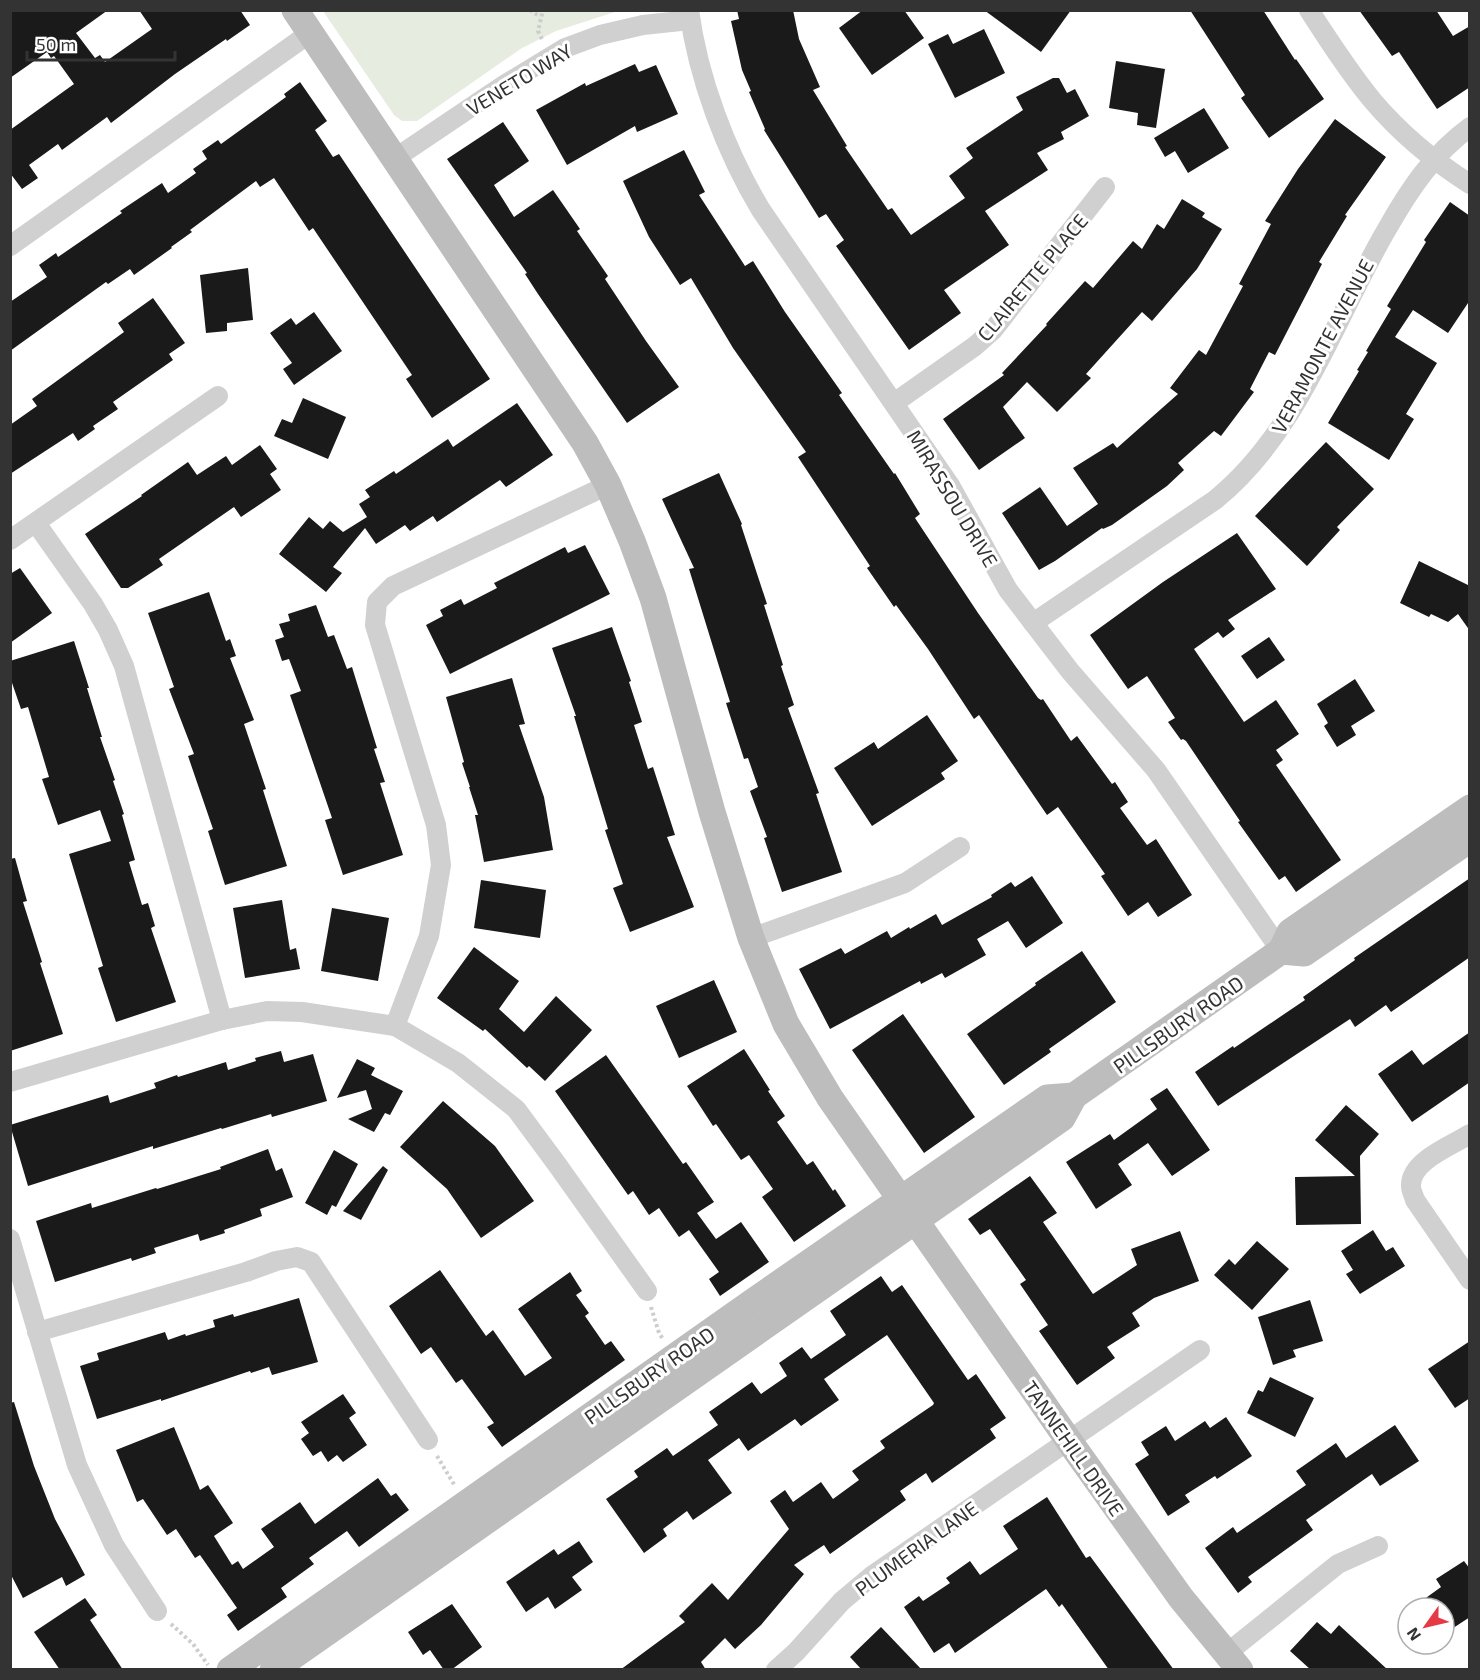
<svg xmlns="http://www.w3.org/2000/svg" width="1480" height="1680" font-family="'Exo 2',sans-serif">
<style>
.green{fill:#e6ecdf}
.building{fill:#1a1a1a}
.lines{fill:none;stroke-linecap:round;stroke-linejoin:round}
.path{stroke:#cdcdcd;stroke-width:4;stroke-dasharray:3 3;stroke-linecap:butt}
.street{stroke:#d0d0d0;stroke-width:20}
.secondary{stroke:#bdbdbd;stroke-width:27}
.labels{text-anchor:middle;dominant-baseline:central;stroke-width:6;stroke-linejoin:round;paint-order:stroke}
.street-label{font-size:20px;fill:#333;stroke:#fff}
</style>
<rect width="100%" height="100%" fill="#fff"/>
<polygon class="green" points="323,11 618,11 556,31 522,48 417,121 402,121 394,115"/>
<g class="building">
<polygon points="11,10 108,10 76,33 95,58 100,55 105,62 152,29 139,10 240,10 250,25 227,41 226,39 175,74 111,123 107,117 62,150 58,144 29,165 38,178 22,189 10,173 10,130 74,84 54,56 51,58 47,52 10,78"/>
<polygon points="737,10 793,10 799,39 820,87 813,90 847,146 845,147 888,210 892,208 911,235 965,198 949,176 973,158 966,148 1023,110 1016,97 1053,78 1059,78 1067,93 1075,89 1089,116 1061,132 1064,139 1037,153 1048,170 985,211 1009,245 944,290 961,313 909,350 836,246 844,240 826,214 819,218 764,130 765,129 749,92 751,91 742,70 731,21 739,19"/>
<polygon points="863,10 904,10 924,38 872,75 839,28"/>
<polygon points="984,10 1071,10 1041,52"/>
<polygon points="1190,10 1263,10 1295,60 1296,59 1324,99 1269,138 1241,98 1245,95"/>
<polygon points="1359,10 1436,10 1453,36 1470,26 1470,87 1437,109 1399,52 1392,56"/>
<polygon points="984,29 1005,73 955,98 928,44 948,34 953,44"/>
<polygon points="1116,61 1165,69 1156,128 1137,125 1138,113 1109,108"/>
<polygon points="635,64 639,72 656,65 678,114 637,132 635,126 567,165 536,110 585,83 586,86"/>
<polygon points="300,82 327,121 315,130 333,157 339,154 490,379 432,418 406,379 412,375 313,228 309,231 274,178 260,187 256,181 190,230 192,232 171,247 172,248 134,275 130,269 108,284 106,282 10,351 10,302 47,277 39,265 56,253 58,257 122,213 120,211 162,183 168,193 196,173 193,169 207,159 202,151 218,140 221,144 286,97 284,94"/>
<polygon points="1204,108 1229,148 1188,173 1175,151 1165,157 1154,138"/>
<polygon points="1335,119 1386,157 1345,215 1347,216 1319,262 1322,264 1275,355 1269,352 1250,389 1254,392 1221,436 1214,431 1178,463 1184,470 1167,486 1112,525 1103,529 1102,528 1055,561 1039,570 1002,513 1040,487 1067,526 1098,504 1073,468 1113,443 1117,448 1178,394 1170,388 1199,350 1206,355 1243,286 1239,284 1271,224 1265,221 1298,169"/>
<polygon points="503,122 529,161 494,185 514,217 553,190 580,229 577,231 608,276 605,279 646,341 679,387 627,423 538,294 525,274 527,273 447,159"/>
<polygon points="684,150 705,192 699,195 745,266 753,261 785,312 842,393 839,395 894,474 895,473 920,514 915,518 978,613 1038,698 1041,700 1043,699 1071,741 1077,736 1112,784 1115,782 1128,802 1120,808 1147,845 1156,839 1192,895 1158,917 1148,902 1128,916 1101,876 1105,874 1058,807 1047,815 979,715 974,719 928,649 896,605 894,607 867,568 870,566 798,457 806,452 733,348 691,278 680,285 649,237 623,181"/>
<polygon points="1182,199 1205,213 1202,217 1222,229 1197,269 1152,321 1142,312 1086,374 1091,378 1057,412 1027,382 1003,407 1025,438 979,470 943,419 1004,375 1002,373 1047,325 1046,324 1085,281 1093,288 1133,241 1142,249 1157,224 1164,229"/>
<polygon points="1450,202 1470,216 1470,300 1448,333 1413,310 1395,337 1437,363 1406,414 1414,419 1389,460 1328,423 1359,371 1357,370 1368,352 1366,351 1391,309 1387,306 1426,242 1424,240"/>
<polygon points="248,268 253,320 227,323 227,331 206,333 200,275"/>
<polygon points="153,298 185,343 169,354 173,360 113,402 118,409 93,426 95,429 78,441 73,433 10,474 10,425 37,406 32,399 124,332 118,323"/>
<polygon points="314,312 342,351 294,385 283,369 292,363 270,333 291,318 296,325"/>
<polygon points="303,398 346,417 328,459 274,436 282,419 292,423"/>
<polygon points="517,403 553,455 506,487 500,480 437,522 433,516 410,531 405,525 376,544 365,528 333,567 342,573 326,592 279,554 309,517 323,529 330,521 343,532 367,517 359,504 370,497 365,490 394,471 396,474 448,439 453,447"/>
<polygon points="1326,442 1374,489 1337,527 1340,530 1307,566 1255,516"/>
<polygon points="260,445 277,469 270,474 281,490 241,517 234,507 159,559 163,565 128,588 121,588 85,534 142,496 141,495 188,462 197,475 226,456 232,465"/>
<polygon points="719,473 742,524 741,525 767,604 764,605 783,665 781,666 794,705 788,708 819,793 816,794 842,872 782,892 764,838 767,837 750,791 758,787 748,758 744,759 726,703 730,702 689,569 694,568 662,499"/>
<polygon points="1237,533 1276,589 1228,620 1235,629 1223,638 1218,632 1194,649 1244,722 1276,700 1299,734 1276,750 1283,760 1276,765 1341,860 1296,892 1285,876 1279,880 1238,822 1240,821 1186,741 1183,739 1181,740 1168,722 1175,718 1147,676 1128,689 1090,635 1163,582"/>
<polygon points="585,545 610,594 450,674 426,625 443,616 440,610 461,599 464,605 497,588 494,583 565,547 568,553"/>
<polygon points="1419,561 1470,586 1470,631 1458,614 1448,622 1431,614 1429,617 1400,603"/>
<polygon points="20,568 52,613 10,643 10,574"/>
<polygon points="209,592 226,641 230,639 236,656 230,658 254,720 244,724 266,789 263,790 287,866 225,885 208,831 213,829 188,756 194,754 169,689 174,687 148,613"/>
<polygon points="316,605 328,637 334,635 347,669 352,667 377,748 374,749 385,782 380,783 403,855 343,875 325,820 332,818 290,695 301,691 289,659 282,661 275,640 284,637 279,624 290,621 288,614"/>
<polygon points="612,627 631,681 629,682 642,722 634,725 648,769 653,767 675,835 667,837 694,907 630,932 613,888 623,884 605,830 608,829 574,716 576,716 552,648"/>
<polygon points="1269,637 1285,660 1257,679 1241,656"/>
<polygon points="74,641 89,688 87,688 102,737 100,737 115,780 113,781 124,814 122,815 135,860 129,862 142,905 148,903 155,926 151,928 176,1002 116,1022 98,968 103,966 69,854 111,841 100,810 58,825 42,779 49,777 28,707 21,709 10,677 10,661"/>
<polygon points="512,678 525,724 519,725 544,797 553,850 484,862 475,815 478,815 469,787 470,787 462,763 464,762 446,697"/>
<polygon points="1355,679 1375,711 1351,726 1356,735 1337,747 1324,726 1328,723 1317,704"/>
<polygon points="927,715 958,761 941,773 945,779 872,826 834,768 874,742 878,749"/>
<polygon points="15,858 27,901 23,902 42,962 40,963 63,1034 10,1051 10,859"/>
<polygon points="1032,876 1063,923 1026,948 1008,921 977,939 986,955 945,978 942,973 921,984 920,981 830,1029 799,969 841,948 845,954 887,931 891,938 909,927 910,929 936,914 942,925 992,897 991,895 1011,882 1015,887"/>
<polygon points="1470,878 1470,957 1391,1012 1386,1005 1355,1027 1350,1019 1218,1106 1195,1072 1233,1046 1234,1048 1305,1000 1303,997 1355,960 1354,958"/>
<polygon points="481,880 546,890 540,938 474,928"/>
<polygon points="282,900 290,950 296,948 300,969 245,978 233,908"/>
<polygon points="332,908 389,918 378,981 321,971"/>
<polygon points="474,947 519,981 499,1009 524,1032 556,996 592,1030 545,1081 529,1066 527,1068 485,1029 483,1031 437,998"/>
<polygon points="1082,951 1116,1002 1049,1049 1051,1052 1004,1085 967,1034 1036,985 1035,983"/>
<polygon points="714,980 737,1032 679,1058 656,1006"/>
<polygon points="903,1014 975,1117 924,1153 852,1050"/>
<polygon points="1470,1032 1470,1082 1412,1122 1378,1074 1412,1050 1423,1065"/>
<polygon points="744,1049 770,1090 768,1091 785,1116 777,1122 807,1165 813,1161 833,1191 835,1189 846,1206 794,1242 762,1197 773,1189 749,1155 741,1160 716,1124 713,1126 687,1086"/>
<polygon points="281,1051 284,1062 313,1054 327,1101 272,1117 271,1114 222,1129 221,1128 153,1149 153,1146 28,1186 10,1125 108,1095 110,1103 156,1088 154,1083 177,1075 178,1077 226,1062 228,1070 256,1061 255,1058"/>
<polygon points="606,1055 683,1164 686,1162 714,1202 697,1213 716,1239 741,1222 769,1262 720,1296 709,1279 719,1272 689,1230 679,1237 659,1208 649,1215 633,1191 628,1195 555,1091"/>
<polygon points="357,1059 375,1068 371,1075 403,1091 390,1115 385,1113 374,1132 348,1119 372,1109 366,1090 337,1098"/>
<polygon points="1167,1088 1210,1150 1172,1176 1148,1143 1118,1164 1132,1185 1096,1209 1066,1162 1110,1134 1114,1140 1157,1109 1150,1099"/>
<polygon points="443,1101 495,1146 534,1201 481,1238 447,1189 400,1147"/>
<polygon points="1346,1105 1379,1134 1360,1156 1361,1224 1296,1225 1295,1177 1355,1176 1315,1140"/>
<polygon points="268,1149 276,1171 282,1168 293,1197 260,1209 262,1216 224,1230 225,1233 200,1241 198,1234 154,1248 156,1253 132,1261 131,1258 55,1282 36,1221 91,1203 92,1208 156,1188 157,1189 221,1169 220,1167"/>
<polygon points="334,1150 358,1164 336,1207 332,1205 327,1215 305,1203"/>
<polygon points="383,1166 388,1170 361,1220 343,1211"/>
<polygon points="1030,1176 1057,1213 1043,1222 1093,1294 1137,1265 1131,1249 1180,1231 1199,1281 1154,1298 1132,1313 1140,1326 1107,1347 1115,1358 1077,1385 1039,1331 1048,1325 1020,1284 1026,1280 990,1229 980,1235 968,1219"/>
<polygon points="1373,1230 1386,1251 1393,1247 1405,1266 1360,1294 1346,1274 1353,1270 1341,1251"/>
<polygon points="1257,1241 1289,1269 1252,1310 1214,1275 1229,1259 1235,1265"/>
<polygon points="440,1270 486,1336 493,1330 525,1376 552,1358 518,1309 570,1272 582,1291 576,1295 589,1313 585,1316 605,1345 611,1341 625,1360 502,1447 487,1427 494,1423 462,1379 456,1383 431,1347 421,1354 389,1306"/>
<polygon points="881,1276 892,1292 902,1285 968,1380 976,1374 1006,1418 990,1429 996,1438 932,1483 926,1473 900,1491 906,1500 830,1554 824,1545 794,1565 804,1574 761,1625 735,1649 725,1638 701,1662 706,1670 620,1670 685,1622 679,1616 712,1583 728,1600 789,1529 770,1501 785,1490 793,1502 821,1482 833,1499 859,1480 852,1471 885,1448 880,1441 933,1405 934,1403 887,1335 824,1379 839,1400 801,1426 795,1419 748,1451 739,1438 708,1460 732,1493 693,1520 687,1511 663,1529 667,1536 644,1553 606,1499 638,1477 634,1471 667,1448 673,1456 718,1425 709,1412 752,1382 761,1394 787,1376 779,1363 802,1347 811,1359 846,1335 830,1311"/>
<polygon points="299,1298 318,1362 272,1375 269,1367 251,1373 250,1371 161,1401 161,1399 97,1419 80,1366 99,1360 97,1353 165,1332 168,1340 185,1334 186,1336 215,1327 213,1320 233,1314 234,1317"/>
<polygon points="1310,1300 1323,1341 1293,1350 1296,1357 1273,1365 1258,1317"/>
<polygon points="1470,1341 1470,1398 1455,1408 1428,1369"/>
<polygon points="1270,1377 1314,1398 1295,1437 1247,1413 1258,1390 1263,1392"/>
<polygon points="343,1394 356,1413 349,1418 367,1445 343,1462 337,1455 328,1462 321,1451 313,1456 301,1439 309,1433 301,1422"/>
<polygon points="14,1402 34,1466 55,1519 85,1575 66,1586 62,1577 23,1598 10,1573 10,1403"/>
<polygon points="1226,1417 1252,1456 1217,1479 1215,1476 1185,1495 1190,1502 1168,1516 1135,1464 1149,1455 1141,1442 1166,1426 1175,1441 1205,1421 1210,1428"/>
<polygon points="1395,1425 1419,1461 1380,1486 1372,1474 1306,1520 1313,1530 1248,1577 1252,1582 1238,1593 1205,1548 1233,1527 1237,1533 1306,1485 1296,1471 1336,1443 1346,1458"/>
<polygon points="174,1427 200,1490 208,1485 233,1523 214,1536 232,1565 238,1561 243,1569 274,1547 261,1529 300,1502 315,1524 378,1478 391,1496 396,1493 409,1510 359,1547 347,1531 309,1558 314,1564 281,1588 287,1597 238,1631 227,1615 237,1608 200,1555 195,1558 176,1529 167,1535 143,1499 137,1502 116,1450"/>
<polygon points="1047,1497 1086,1558 1090,1556 1174,1670 1109,1670 1062,1604 1059,1607 1046,1589 955,1653 949,1643 934,1653 904,1607 919,1596 923,1601 950,1583 946,1578 970,1561 980,1575 1018,1549 1003,1526"/>
<polygon points="579,1541 593,1562 572,1577 582,1590 555,1609 548,1597 526,1612 506,1582 554,1549 558,1555"/>
<polygon points="1464,1561 1470,1569 1470,1617 1444,1634 1444,1608 1412,1608 1441,1587 1436,1579"/>
<polygon points="85,1598 97,1615 90,1620 123,1670 60,1670 34,1632"/>
<polygon points="452,1604 482,1647 451,1670 444,1670 430,1650 423,1655 408,1632"/>
<polygon points="1317,1622 1331,1634 1339,1625 1388,1670 1311,1670 1290,1651"/>
<polygon points="881,1627 922,1670 862,1670 850,1657"/>
</g>
<g class="lines">
<g class="path">
<polyline points="530,10 540,17"/>
<polyline points="542,39 538,31 543,10"/>
<polyline points="651,1307 659,1333 663,1339"/>
<polyline points="437,1456 455,1486"/>
<polyline points="171,1624 193,1644 208,1665"/>
</g>
<g class="street">
<path d="M689,10C698,78 726,152 761,210L951,487L1008,590L1070,671L1156,770L1281,951"/>
<path d="M1309,10C1329,41 1349,72 1372,100C1399,132 1435,162 1470,184"/>
<polyline points="394,159 504,85 565,48 600,35 643,25 690,20"/>
<polyline points="10,246 310,33"/>
<polyline points="894,403 975,346 993,330 1105,187"/>
<polyline points="36,523 93,604 108,630 124,666 222,1020"/>
<polyline points="10,540 218,396"/>
<path d="M1033,623L1215,500C1300,431 1333,321 1387,229C1409,190 1433,154 1470,127"/>
<polyline points="751,938 905,883 960,847"/>
<polyline points="395,1026 458,1063 516,1109 556,1163 647,1291"/>
<polyline points="10,1082 222,1020 267,1011 302,1012 395,1026 429,936 441,865 436,825 375,625 377,602 393,586 608,485"/>
<path d="M1470,1134C1451,1146 1410,1161 1411,1186C1411,1191 1414,1196 1415,1200L1470,1280"/>
<polyline points="10,1239 77,1465 114,1545 157,1611"/>
<polyline points="37,1332 246,1272 276,1261 297,1257 311,1262 428,1440"/>
<polyline points="1226,1654 1338,1564 1378,1546"/>
<polyline points="776,1670 796,1652 842,1601 873,1575 1200,1350"/>
</g>
<g class="secondary">
<polyline points="295,10 585,443 608,485 632,541 653,598 712,812 751,938 786,1024 830,1098 1069,1441 1181,1598 1240,1670"/>
<polyline points="1281,951 1304,953 1470,839"/>
<polyline points="230,1670 754,1301 1047,1098 1074,1096"/>
<polyline points="273,1670 1062,1118 1074,1096 1281,951 1290,932 1470,808"/>
</g>
</g>
<g class="labels">
<g class="street-label">
<text transform="translate(519 79) rotate(-31)">VENETO WAY</text>
<text transform="translate(1032 277) rotate(-50)">CLAIRETTE PLACE</text>
<text transform="translate(1322 346) rotate(-62)">VERAMONTE AVENUE</text>
<text transform="translate(953 498) rotate(59)">MIRASSOU DRIVE</text>
<text transform="translate(1178 1024) rotate(-35)">PILLSBURY ROAD</text>
<text transform="translate(649 1375) rotate(-35)">PILLSBURY ROAD</text>
<text transform="translate(1074 1448) rotate(55)">TANNEHILL DRIVE</text>
<text transform="translate(916 1548) rotate(-36)">PLUMERIA LANE</text>
</g>
</g>
<rect width="1480" height="1680" fill="none" stroke="#333333" stroke-width="24"/>
<g transform="translate(1426 1626) rotate(236)"><circle r="28" fill="#ffffff" stroke="#adadad" stroke-width="1.5"/>
<path d="M0-4.5L10 22L0 15L-10 22Z" fill="#e63946"/>
<text y="-9" font-size="16" font-weight="bold" text-anchor="middle" fill="#333333">N</text>
</g>
<path d="M27 51v9h148v-9" fill="none" stroke="#333333" stroke-width="3"/>
<text x="36" y="51" font-size="18" fill="#333333" stroke="#ffffff" stroke-width="4.5" paint-order="stroke">50 m</text>
</svg>
